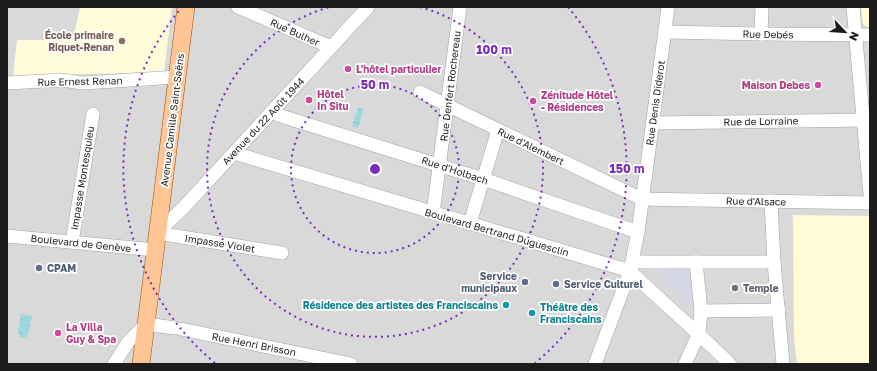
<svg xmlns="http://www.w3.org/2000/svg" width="877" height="371" font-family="'Golos Text',sans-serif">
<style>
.residential{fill:#dad9d9}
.education{fill:#fffbd9}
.plaza{fill:#d5d7e4}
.water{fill:url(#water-ripples)}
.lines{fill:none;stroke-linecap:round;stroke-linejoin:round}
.minor-casing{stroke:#a3a3a3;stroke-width:14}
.major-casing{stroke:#945200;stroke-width:18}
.minor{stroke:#fff;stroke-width:13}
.major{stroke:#ffc595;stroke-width:17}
.ring{fill:none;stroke:#7b2cbf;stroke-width:2;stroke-dasharray:2 4}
.education-dot{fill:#8d6e63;stroke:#fff;stroke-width:1.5}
.hotel-dot{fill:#d1479c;stroke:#fff;stroke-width:1.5}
.service-dot{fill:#5c6f8a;stroke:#fff;stroke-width:1.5}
.worship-dot{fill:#6b7280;stroke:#fff;stroke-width:1.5}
.culture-dot{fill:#0f9aa8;stroke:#fff;stroke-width:1.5}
.labels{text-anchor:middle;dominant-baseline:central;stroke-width:3.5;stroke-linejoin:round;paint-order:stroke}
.street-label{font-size:10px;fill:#1c1c1c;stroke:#fff}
.education-label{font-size:10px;font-weight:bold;fill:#785e54;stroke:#fff;text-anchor:end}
.hotel-label{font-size:10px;font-weight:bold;fill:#b23c85;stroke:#fff;text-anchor:start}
.service-label{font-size:10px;font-weight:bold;fill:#4e5e75;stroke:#fff;text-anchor:start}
.worship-label{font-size:10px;font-weight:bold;fill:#5b616d;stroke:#fff;text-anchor:start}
.culture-label{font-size:10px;font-weight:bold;fill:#0d838f;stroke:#fff;text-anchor:end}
.centre{fill:#7b2cbf;stroke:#fff;stroke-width:2}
.ring-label{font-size:12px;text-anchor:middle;font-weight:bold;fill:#7b2cbf;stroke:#fff;stroke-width:3.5;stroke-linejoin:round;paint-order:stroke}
</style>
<defs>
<pattern id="water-ripples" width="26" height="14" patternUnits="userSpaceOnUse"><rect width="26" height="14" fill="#9cd9e1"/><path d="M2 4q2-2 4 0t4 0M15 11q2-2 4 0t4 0" fill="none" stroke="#86bac0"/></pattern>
</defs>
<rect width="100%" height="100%" fill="#efe8e0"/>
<g class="residential">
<polygon points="7,7 179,7 142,319 129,331 108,364 7,364"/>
<polygon points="194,7 870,7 870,364 120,364 129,349 154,333"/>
</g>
<g class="education">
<polygon points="80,7 172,7 164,72 13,76 17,40 73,40"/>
<polygon points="861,7 870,7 870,27 867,27 863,24"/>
<polygon points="793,215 870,216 870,363 797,364 794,338"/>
</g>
<polygon class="plaza" points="662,267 690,268 693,272 696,306 693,308 690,306 659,275 659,271"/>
<g class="water">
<polygon points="358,107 364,109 358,128 352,126"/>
<polygon points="21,314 32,316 28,335 24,338 20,337 20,334 18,333"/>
</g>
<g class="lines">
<defs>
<g id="minor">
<polyline points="238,7 331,47"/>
<polyline points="853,7 870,194"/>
<polyline points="665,32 761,34 870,35"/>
<polyline points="761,34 762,7"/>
<polyline points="7,83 62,80 83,83 177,77"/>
<polyline points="420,92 642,199 870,203"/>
<polyline points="271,112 281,116 483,179 638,232"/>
<polyline points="653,123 870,120"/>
<path d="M234,153L630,271C663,303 698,332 730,364"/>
<polyline points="771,201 774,262 783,364"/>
<polyline points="433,213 460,7"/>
<polyline points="470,223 498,130"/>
<polyline points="157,233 184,207 368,7"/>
<polyline points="157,233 282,253"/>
<polyline points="7,236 155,250"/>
<polyline points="72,242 93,114"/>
<polyline points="632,262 774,262"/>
<polyline points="701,311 779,310"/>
<polyline points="181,329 351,364"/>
<polyline points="114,364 128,342 146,324 175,328"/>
<polyline points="595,364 630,271 638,232 668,7"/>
<polyline points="685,364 699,333 701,311 696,262"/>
</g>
<polyline id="major" points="141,364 186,7"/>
</defs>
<use href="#minor" class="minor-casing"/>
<use href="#major" class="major-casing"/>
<use href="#minor" class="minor"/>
<use href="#major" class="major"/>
</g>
<g class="ring">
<circle cx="375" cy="169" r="84"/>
<path d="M420 7A168 168 0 1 1 330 7"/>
<path d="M215 363A252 252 0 0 1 182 7M568 7A252 252 0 0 1 535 363"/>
</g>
<circle class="education-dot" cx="122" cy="41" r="4"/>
<g class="hotel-dot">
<circle cx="348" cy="69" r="4"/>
<circle cx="818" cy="85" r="4"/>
<circle cx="309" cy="100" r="4"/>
<circle cx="533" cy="101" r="4"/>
<circle cx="58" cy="333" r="4"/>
</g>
<g class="service-dot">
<circle cx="39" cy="268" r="4"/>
<circle cx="525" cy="282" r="4"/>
<circle cx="556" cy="284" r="4"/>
</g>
<circle class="worship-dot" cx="735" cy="288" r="4"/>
<g class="culture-dot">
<circle cx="506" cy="305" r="4"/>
<circle cx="532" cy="313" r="4"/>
</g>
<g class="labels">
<g class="street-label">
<text transform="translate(295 32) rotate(24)">Rue Bulher</text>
<text transform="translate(768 34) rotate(1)">Rue Debés</text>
<text transform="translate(80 81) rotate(-1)">Rue Ernest Renan</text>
<text transform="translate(450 86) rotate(-83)">Rue Denfert Rochereau</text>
<text transform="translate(655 103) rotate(-82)">Rue Denis Diderot</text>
<text transform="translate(172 120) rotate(-83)">Avenue Camille Saint-Saëns</text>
<text transform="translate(263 121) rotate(-47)">Avenue du 22 Août 1944</text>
<text transform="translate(761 121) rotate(-1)">Rue de Lorraine</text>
<text transform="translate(531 146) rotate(26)">Rue d'Alembert</text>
<text transform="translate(455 170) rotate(18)">Rue d'Holbach</text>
<text transform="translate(82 178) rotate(-81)">Impasse Montesquieu</text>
<text transform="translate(756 201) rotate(1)">Rue d'Alsace</text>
<text transform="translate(497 232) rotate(16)">Boulevard Bertrand Duguesclin</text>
<text transform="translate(81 243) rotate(6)">Boulevard de Genève</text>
<text transform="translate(220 243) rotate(9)">Impasse Violet</text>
<text transform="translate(254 344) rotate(11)">Rue Henri Brisson</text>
</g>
<g class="education-label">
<text x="114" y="35">École primaire<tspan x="114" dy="12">Riquet-Renan</tspan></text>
</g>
<g class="hotel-label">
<text x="356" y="69">L'hôtel particulier</text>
<text x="810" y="85" text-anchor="end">Maison Debes</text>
<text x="317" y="94">Hôtel<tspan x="317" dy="12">In Situ</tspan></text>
<text x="541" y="95">Zénitude Hôtel<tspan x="541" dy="12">- Résidences</tspan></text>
<text x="66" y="327">La Villa<tspan x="66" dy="12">Guy &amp; Spa</tspan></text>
</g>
<g class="service-label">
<text x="47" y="268">CPAM</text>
<text x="517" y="276" text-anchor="end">Service<tspan x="517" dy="12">municipaux</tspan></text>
<text x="564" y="284">Service Culturel</text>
</g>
<g class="worship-label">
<text x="743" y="288">Temple</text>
</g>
<g class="culture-label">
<text x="498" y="305">Résidence des artistes des Franciscains</text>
<text x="540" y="307" text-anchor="start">Théâtre des<tspan x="540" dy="12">Franciscains</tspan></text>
</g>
</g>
<circle cx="375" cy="169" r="6" class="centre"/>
<g class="ring-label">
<text x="494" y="54">100 m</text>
<text x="375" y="89">50 m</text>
<text x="627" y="173">150 m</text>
</g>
<rect width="877" height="371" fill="none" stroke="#1c1c1c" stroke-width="16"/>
<g transform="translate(845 32) rotate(115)" stroke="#ffffff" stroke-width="3" paint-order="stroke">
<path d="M0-3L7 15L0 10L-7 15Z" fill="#1c1c1c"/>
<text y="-6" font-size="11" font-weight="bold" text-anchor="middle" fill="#1c1c1c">N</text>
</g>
</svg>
